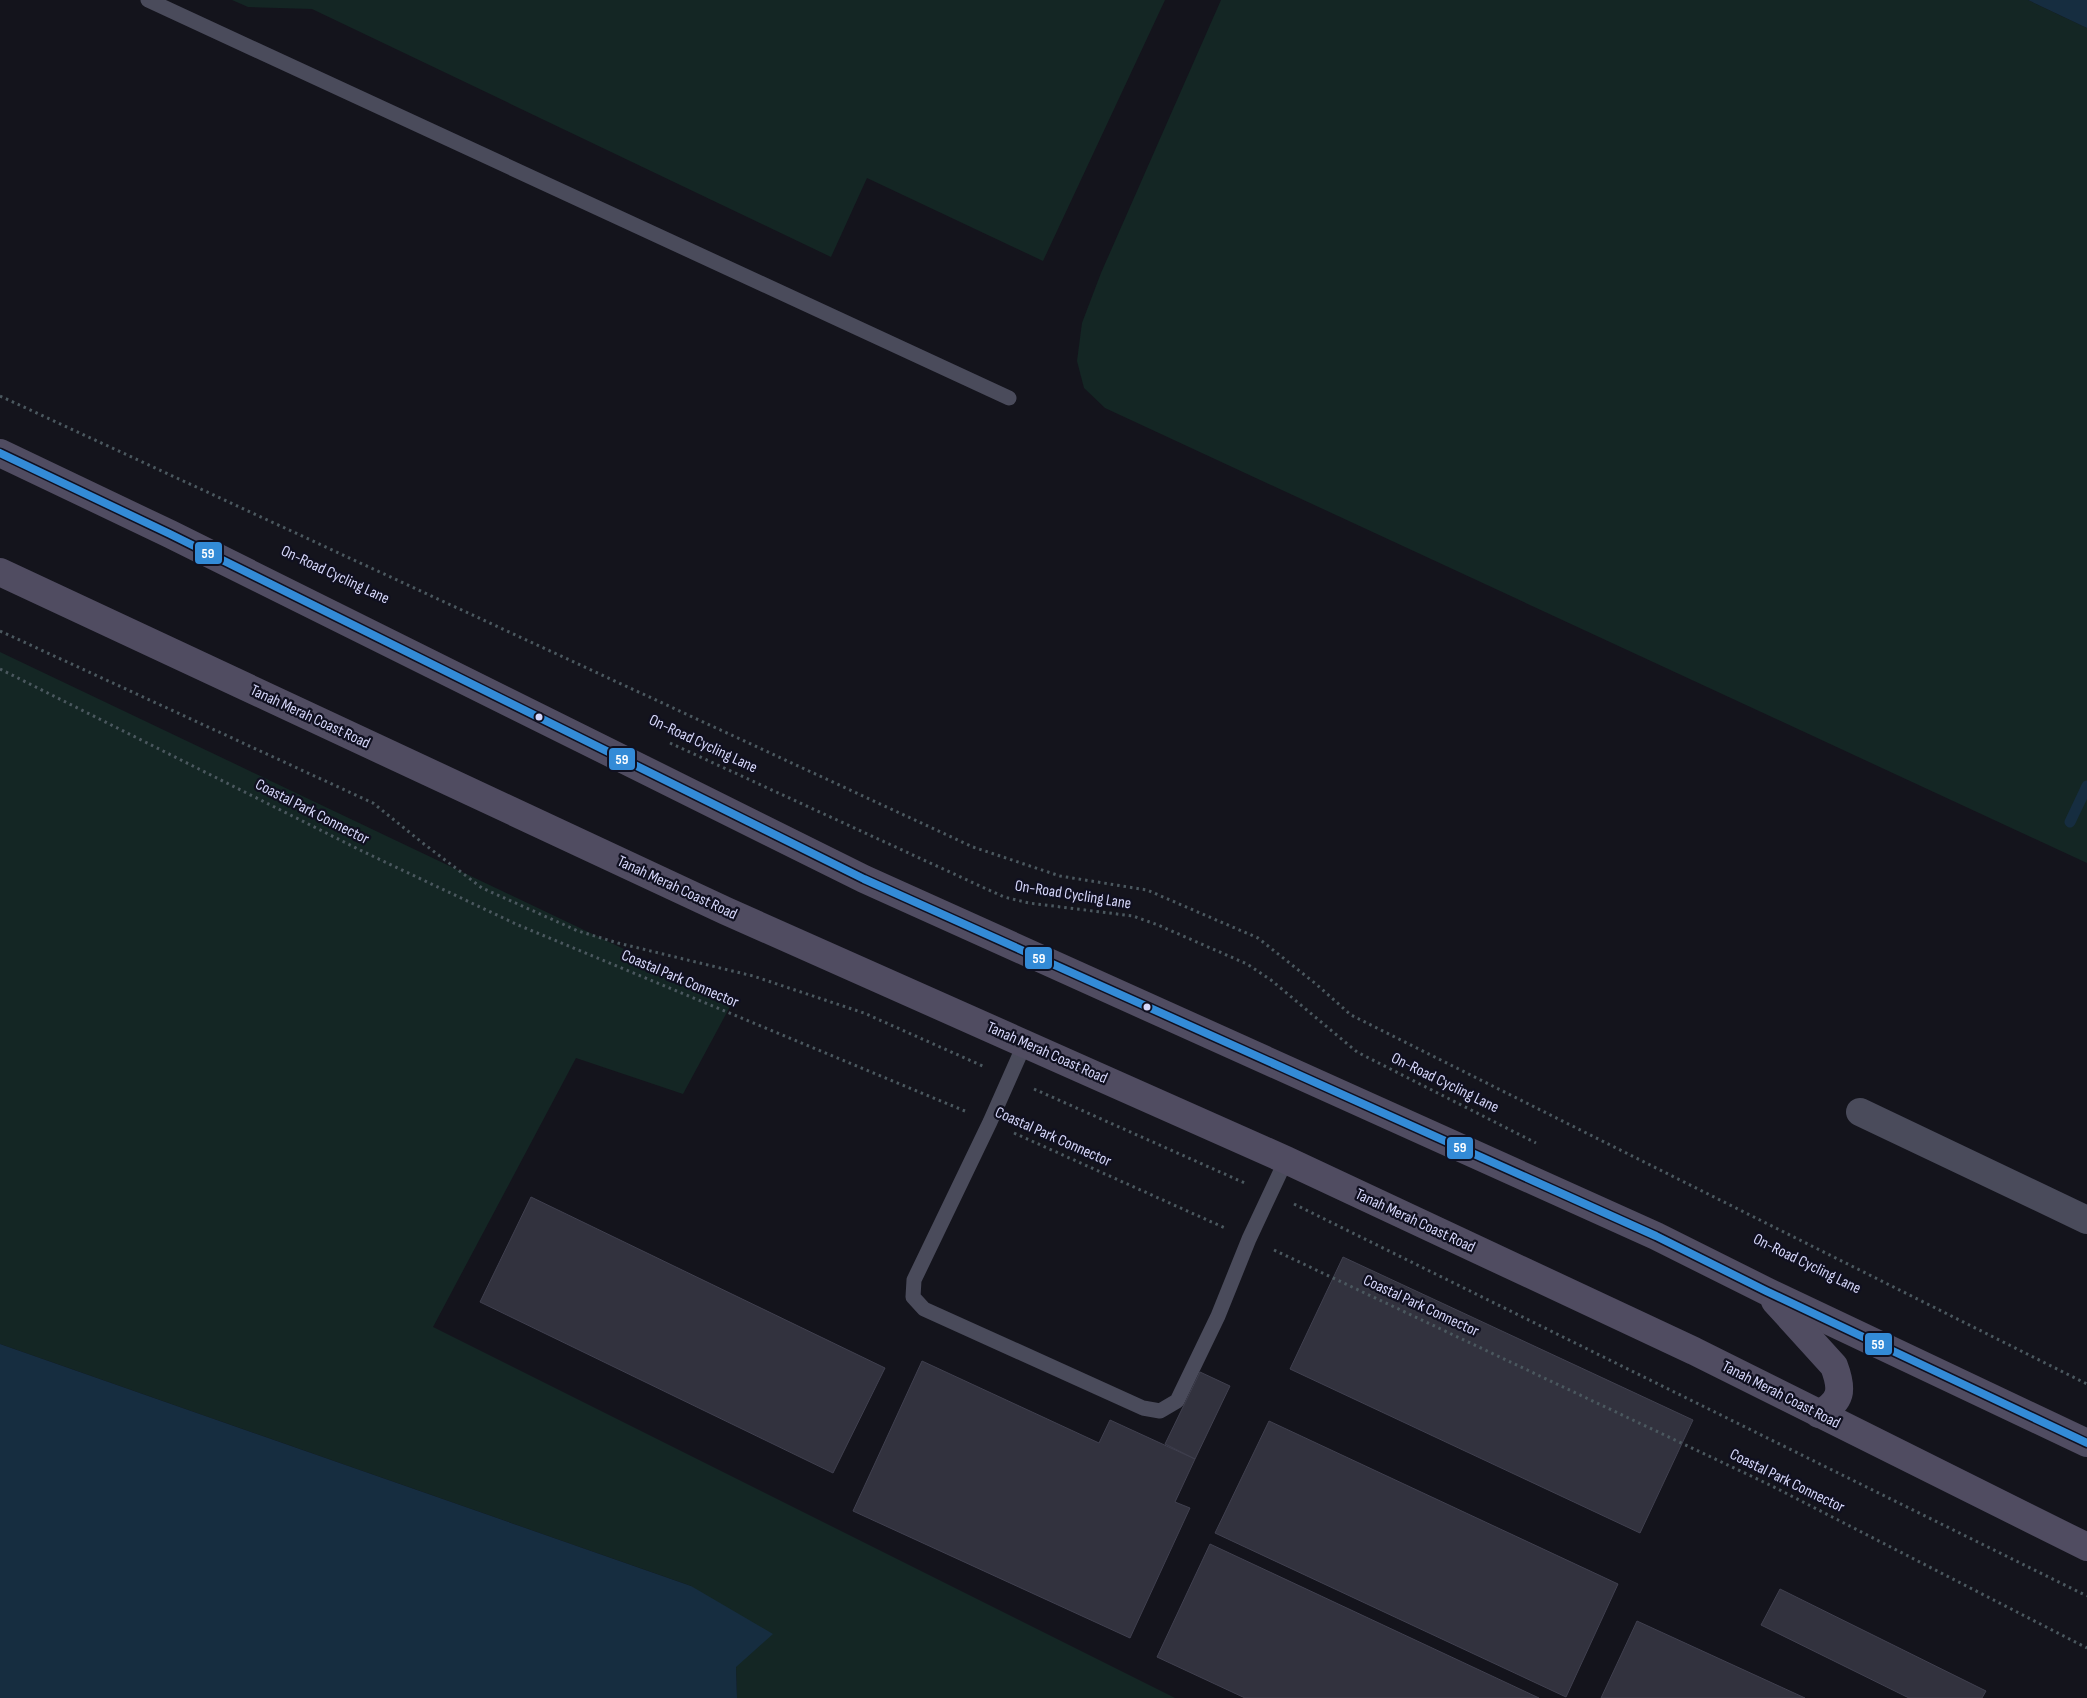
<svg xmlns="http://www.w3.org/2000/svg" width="2087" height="1698" font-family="'Sofia Sans Condensed',sans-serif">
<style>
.green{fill:#142624}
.water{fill:#162d40}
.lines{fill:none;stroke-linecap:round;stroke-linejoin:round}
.stream{stroke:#162d40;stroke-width:11}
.building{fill:#32323e;stroke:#40404f}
.path{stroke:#4b585f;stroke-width:3;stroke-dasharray:2.5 4;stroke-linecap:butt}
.lane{stroke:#4a4b5b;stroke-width:15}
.street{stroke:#4a4b5b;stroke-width:28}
.primary{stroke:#504c61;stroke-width:28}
.bus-1-casing{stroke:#101020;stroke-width:11}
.bus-1{stroke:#338bd7;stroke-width:8}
.bus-dot{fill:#d5d6f9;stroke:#101020;stroke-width:2}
.labels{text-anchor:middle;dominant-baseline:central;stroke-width:4.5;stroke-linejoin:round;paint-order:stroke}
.street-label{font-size:16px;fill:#d5d6f9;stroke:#101020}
.line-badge{stroke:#101020;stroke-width:2}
.badge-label{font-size:14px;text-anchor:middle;font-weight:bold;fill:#fff}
</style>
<rect width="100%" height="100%" fill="#14141c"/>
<g class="green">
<polygon points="232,0 1165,0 1043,261 867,178 831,257 312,9 248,7"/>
<polygon points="1221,0 2028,0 2087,28 2087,863 1105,408 1084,388 1077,361 1082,323 1101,273"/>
<polygon points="0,652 733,1001 683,1094 576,1058 433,1327 1175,1698 737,1698 736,1667 691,1586 0,1344"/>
</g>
<g class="water">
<polygon points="2028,0 2087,0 2087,28"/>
<polygon points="0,1344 691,1586 773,1634 736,1667 737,1698 0,1698"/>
</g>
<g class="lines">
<polyline class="stream" points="2070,822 2087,786"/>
</g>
<g class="building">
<polygon points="531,1197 885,1368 833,1473 480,1302"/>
<polygon points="1343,1257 1693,1420 1640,1533 1290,1369"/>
<polygon points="922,1361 1099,1443 1110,1420 1195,1459 1175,1502 1190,1508 1130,1638 853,1511"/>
<polygon points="1200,1372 1230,1386 1195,1459 1165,1444"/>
<polygon points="1269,1421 1618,1584 1566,1697 1215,1533"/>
<polygon points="1210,1544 1539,1698 1245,1698 1157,1657"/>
<polygon points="1780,1589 1986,1691 1982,1698 1909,1698 1761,1625"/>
<polygon points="1637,1621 1805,1698 1601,1698"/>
</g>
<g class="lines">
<g class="path">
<polyline points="0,396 973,847 1060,876 1147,890 1258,938 1316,984 1351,1015 2087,1384"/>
<polyline points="0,631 373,803 424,844 482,888 578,931 618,943 753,976 864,1013 985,1067"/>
<polyline points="0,669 364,852 518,925 965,1111"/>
<polyline points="670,743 1004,897 1029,903 1133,916 1158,925 1247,964 1271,980 1357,1052 1536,1143"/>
<polyline points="1034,1089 1247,1184"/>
<polyline points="1014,1133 1225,1228"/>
<polyline points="1294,1204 2087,1596"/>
<polyline points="1274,1250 1770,1485 2087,1648"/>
</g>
<g class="lane">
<polyline points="148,0 1009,398"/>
<polyline points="1025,1043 990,1122 914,1280 913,1297 924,1309 1143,1408 1160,1411 1177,1401 1218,1316 1249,1239 1286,1160"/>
</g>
<polyline class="street" points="1860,1112 2087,1220"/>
<g class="primary">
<polyline points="0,453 170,534 864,879 1656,1236 1766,1291 2087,1443"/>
<polyline points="0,572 726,911 1286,1160 1694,1351 2087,1547"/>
<path d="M1775,1301L1834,1366C1843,1390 1842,1401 1819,1414"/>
</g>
<defs>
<polyline id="bus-1" points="0,453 170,534 864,879 1656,1236 1766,1291 2087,1443"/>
</defs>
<use href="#bus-1" class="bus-1-casing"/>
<use href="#bus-1" class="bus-1"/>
</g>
<g class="bus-dot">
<circle cx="539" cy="717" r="4.5"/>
<circle cx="1147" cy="1007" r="4.5"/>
</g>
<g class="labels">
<g class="street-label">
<text transform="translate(335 575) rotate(25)">On-Road Cycling Lane</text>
<text transform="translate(310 717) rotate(25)">Tanah Merah Coast Road</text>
<text transform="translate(703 744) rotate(25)">On-Road Cycling Lane</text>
<text transform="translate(312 812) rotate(27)">Coastal Park Connector</text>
<text transform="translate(677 888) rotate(25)">Tanah Merah Coast Road</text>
<text transform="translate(1073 895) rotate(9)">On-Road Cycling Lane</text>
<text transform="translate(680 979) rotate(23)">Coastal Park Connector</text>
<text transform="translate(1047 1053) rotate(24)">Tanah Merah Coast Road</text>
<text transform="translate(1445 1083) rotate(26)">On-Road Cycling Lane</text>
<text transform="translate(1053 1137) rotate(24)">Coastal Park Connector</text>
<text transform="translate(1415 1221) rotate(25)">Tanah Merah Coast Road</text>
<text transform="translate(1807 1264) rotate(26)">On-Road Cycling Lane</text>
<text transform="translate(1421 1306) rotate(25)">Coastal Park Connector</text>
<text transform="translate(1781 1395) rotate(27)">Tanah Merah Coast Road</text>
<text transform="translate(1787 1481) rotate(26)">Coastal Park Connector</text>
</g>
</g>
<g class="line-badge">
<rect x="194" y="541" width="29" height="24" rx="5" fill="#338bd7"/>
<rect x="608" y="747" width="28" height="24" rx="5" fill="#338bd7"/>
<rect x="1024" y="946" width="29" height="24" rx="5" fill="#338bd7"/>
<rect x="1446" y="1136" width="28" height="24" rx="5" fill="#338bd7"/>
<rect x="1864" y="1332" width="29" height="24" rx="5" fill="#338bd7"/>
</g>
<g class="badge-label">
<text x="208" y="558">59</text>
<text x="622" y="764">59</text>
<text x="1039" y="963">59</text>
<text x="1460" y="1152">59</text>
<text x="1878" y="1349">59</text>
</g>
</svg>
